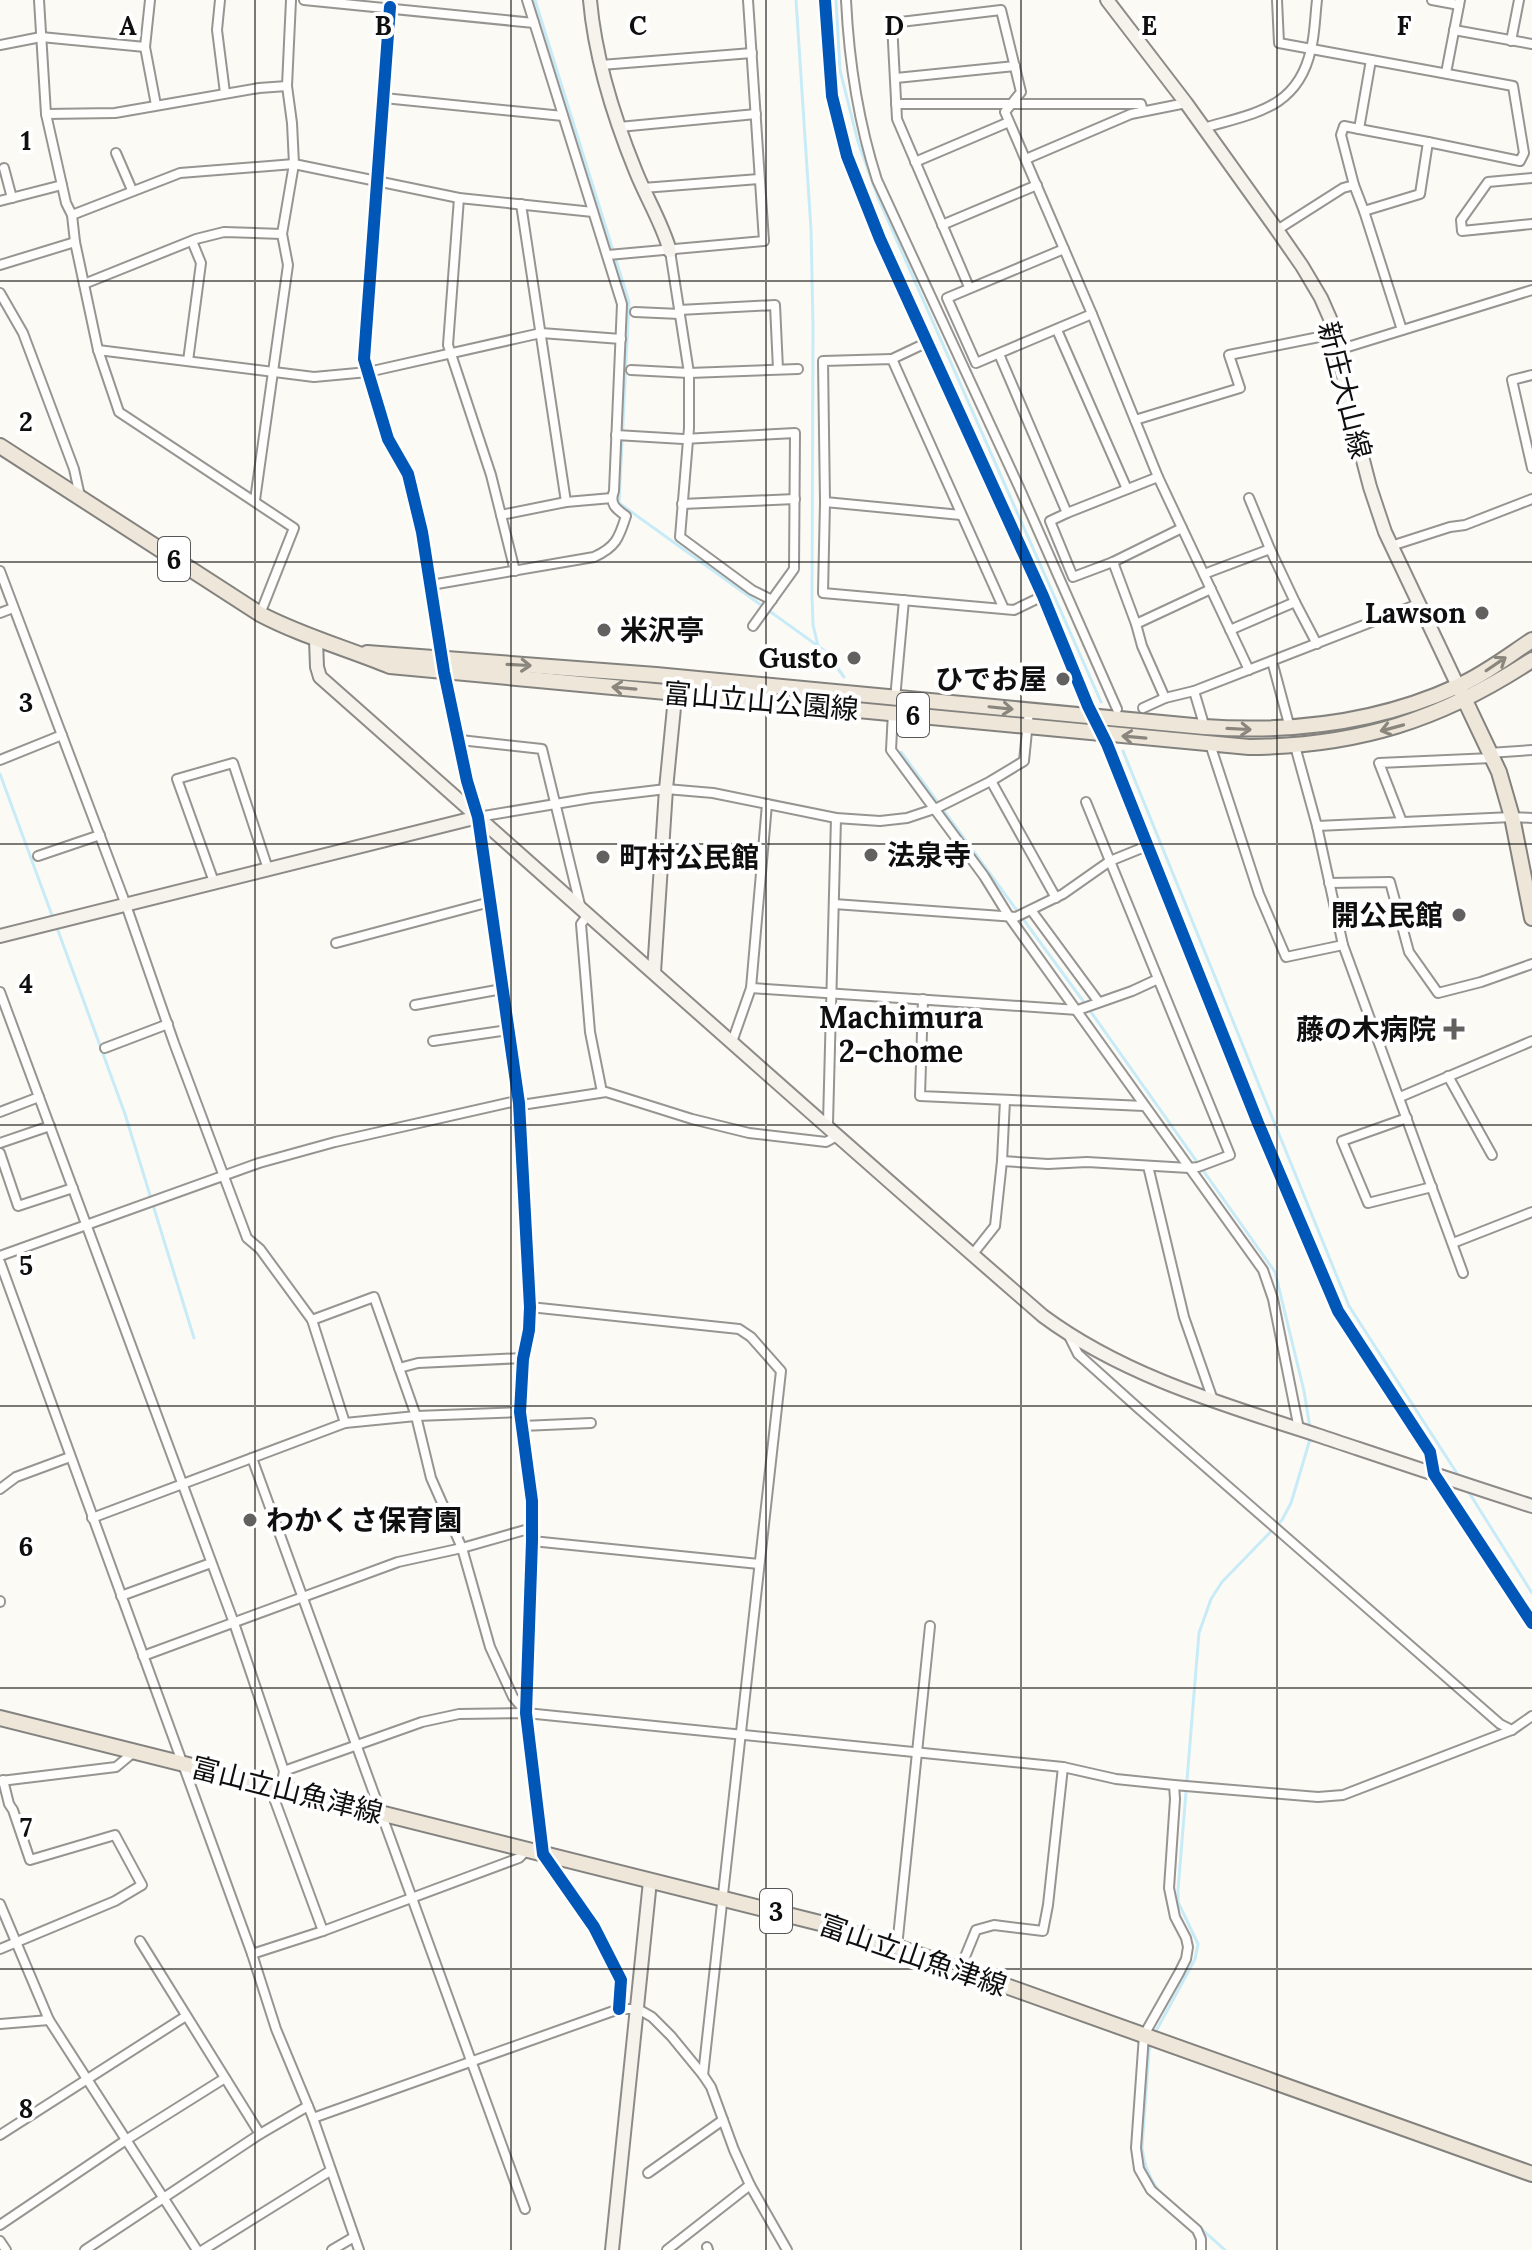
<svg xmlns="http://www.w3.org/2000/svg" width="1532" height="2250" font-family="Lora,'Noto Sans JP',serif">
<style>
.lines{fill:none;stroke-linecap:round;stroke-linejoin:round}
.stream{stroke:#c8ebf8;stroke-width:3}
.street-casing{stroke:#969592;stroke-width:12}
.secondary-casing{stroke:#8c8b89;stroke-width:16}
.primary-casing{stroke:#83827f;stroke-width:18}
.street{stroke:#fffefd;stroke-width:8}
.secondary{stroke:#f5f3eb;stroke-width:12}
.primary{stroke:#eee7d9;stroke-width:14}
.cycleway-casing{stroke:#fff;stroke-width:17}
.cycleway{stroke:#0057b8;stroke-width:12}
.oneway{stroke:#8a867e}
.grid{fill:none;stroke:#0f0f0f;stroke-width:2;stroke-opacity:0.55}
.poi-dot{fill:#62615f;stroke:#fff;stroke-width:3}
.labels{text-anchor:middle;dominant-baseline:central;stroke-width:8;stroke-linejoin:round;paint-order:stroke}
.shield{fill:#fff;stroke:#575757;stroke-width:2}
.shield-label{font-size:26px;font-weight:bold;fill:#0f0f0f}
.street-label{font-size:28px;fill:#0f0f0f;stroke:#fff}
.poi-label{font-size:28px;font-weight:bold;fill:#0f0f0f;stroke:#fff;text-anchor:end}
.neighbourhood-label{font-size:30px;font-weight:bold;fill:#0f0f0f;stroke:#fff}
.grid-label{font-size:26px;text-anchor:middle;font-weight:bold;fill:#0f0f0f;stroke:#fff;stroke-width:8;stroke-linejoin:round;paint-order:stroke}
</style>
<rect width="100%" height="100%" fill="#fcfaf4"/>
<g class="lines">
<g class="stream">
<polyline points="535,0 629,302 619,503 818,646 826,652 844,677"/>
<polyline points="796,0 811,229 813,325 812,596 813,625 818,646"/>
<polyline points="836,0 840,70 858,142 879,200 1101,702"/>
<polyline points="1123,751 1349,1306 1460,1478"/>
<polyline points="901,752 1086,1005 1275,1272 1304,1391 1310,1428"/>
<polyline points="0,774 53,918"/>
<polyline points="56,925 125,1114 194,1338"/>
<polyline points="1468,1491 1532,1593"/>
<polyline points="1155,2033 1195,1959 1198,1944 1178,1902 1178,1890 1199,1633 1211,1599 1222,1582 1282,1520 1291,1503 1311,1436"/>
<path d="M1151,2044L1149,2051L1142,2147C1144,2164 1148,2176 1158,2190L1225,2250"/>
</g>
<defs>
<g id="street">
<polyline points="39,0 46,114 66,203 72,215 75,242 98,350 119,412 294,528 260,614"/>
<polyline points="150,0 145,47 156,105"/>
<polyline points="220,0 217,30 225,93"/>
<polyline points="304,0 534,23"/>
<polyline points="825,0 832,96 847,156 880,239 1043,596 1088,706 1107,744 1258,1123 1338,1311 1430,1452 1434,1474 1532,1623"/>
<path d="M846,0C849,62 858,121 877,180L1019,487L1117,709"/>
<polyline points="1277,0 1279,43 1513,86 1524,153 1520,161 1428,142"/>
<polyline points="1432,0 1459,5"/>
<polyline points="390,7 364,359 388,439 408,474 422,532 444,672 467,781 478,817 519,1103 530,1307 529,1330 523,1359 520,1412 532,1501 532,1541 526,1713 543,1854 594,1927 621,1980 619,2009"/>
<polyline points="1454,30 1532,44"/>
<polyline points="1511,41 1519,0"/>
<polyline points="0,45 41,37 145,47"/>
<polyline points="601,65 752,53"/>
<polyline points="1446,73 1460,0"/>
<polyline points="896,78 1015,66"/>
<polyline points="384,98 563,116"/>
<polyline points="896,104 1141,104 1143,111"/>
<polyline points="46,114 115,113 259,88 287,86"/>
<polyline points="619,127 756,114"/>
<path d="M1204,128C1254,113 1298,109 1311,49C1315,34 1315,16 1317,0"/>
<polyline points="116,153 132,190"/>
<polyline points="1026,159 1131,114 1186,103"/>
<polyline points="915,162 1009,122"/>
<polyline points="4,168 12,198"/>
<polyline points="1532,178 1488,182 1461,220 1462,231 1532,224"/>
<polyline points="1354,185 1364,211 1420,194 1428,142 1359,129"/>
<polyline points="643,188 759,179"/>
<polyline points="459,198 448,345 491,475 515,571"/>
<polyline points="0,201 62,185"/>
<polyline points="521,204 566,502"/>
<polyline points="1364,211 1402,330"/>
<polyline points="72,215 180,173 294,164 459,198 593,212"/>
<polyline points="942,225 1037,185"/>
<polyline points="1277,230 1343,188 1354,185 1341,135 1344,126 1359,129 1371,60"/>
<polyline points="1064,249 947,298 976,363 1092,314"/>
<polyline points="670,251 689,373 689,428 680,537 752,590 772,600"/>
<polyline points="608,255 764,241 748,0"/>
<polyline points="0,265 75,242"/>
<polyline points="84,284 196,239 224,232 282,234"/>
<polyline points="969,287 897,119 892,23 1001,10 1021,92 1005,112 1092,314 1158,477 1249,670"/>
<polyline points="0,293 23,333 74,469 80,496"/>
<polyline points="679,310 775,305 778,369"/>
<polyline points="635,312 680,314"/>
<polyline points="1057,330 1127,489"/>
<polyline points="98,350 314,377 368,372 541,333 621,339"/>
<polyline points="1338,350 1532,290"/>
<polyline points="999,354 1067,513 1158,477"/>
<polyline points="892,359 928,342"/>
<polyline points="188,361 201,263 192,241"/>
<polyline points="631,370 689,373 798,369"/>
<polyline points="1532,375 1512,380 1532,468"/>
<polyline points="1135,420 1240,388 1229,355 1334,334"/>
<polyline points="616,435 683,439 795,433 794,569 753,626"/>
<polyline points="1249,498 1270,549"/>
<polyline points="255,500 288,265 282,234 294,164 292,123 287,86 291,0"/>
<polyline points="825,502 961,515"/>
<polyline points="682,504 795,499"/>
<polyline points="1067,513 1050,521 1073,577 1113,562 1182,528"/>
<polyline points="501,515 566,502 612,498"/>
<polyline points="1391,546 1450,527 1465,525 1532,499"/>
<polyline points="1113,562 1136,624 1211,589"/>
<polyline points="0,571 126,905 174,1043 247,1238 260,1249 312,1320 345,1423"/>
<polyline points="1204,574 1270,549 1295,602 1230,630"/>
<path d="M431,585L594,557C616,547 619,538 626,516C616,509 609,504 614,491L622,304L527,0"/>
<polyline points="1295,602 1317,644"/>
<polyline points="1004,609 892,359 823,361 825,502 823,593 1014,610 1043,596"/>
<polyline points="0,613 13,608"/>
<polyline points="1136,624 1142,646 1165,698 1194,691"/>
<polyline points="1272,661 1290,728"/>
<polyline points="895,699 904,600"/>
<polyline points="1143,708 1165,698"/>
<polyline points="893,712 891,750 984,876 1010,918 1263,1270 1273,1299 1299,1429"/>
<polyline points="1205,728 1194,691 1418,604"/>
<polyline points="460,740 542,749 581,909"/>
<polyline points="1209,741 1259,894 1286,957 1343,945"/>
<polyline points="1295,746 1317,826 1343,945 1463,1273"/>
<polyline points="1489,753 1532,750"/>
<polyline points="0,760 62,735"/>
<polyline points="991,781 1056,898"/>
<polyline points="1086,802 1110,861 1147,846"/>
<polyline points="478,817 591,798 666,789 713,793 836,818 880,821 907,818 937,808 991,781 1024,761 1029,711"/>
<polyline points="1402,822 1379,763 1492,758"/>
<polyline points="1317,826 1512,817 1532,818"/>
<polyline points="38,856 100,835"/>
<polyline points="214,882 177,779 233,763 268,869"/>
<polyline points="1329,883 1390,882 1409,952 1438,993 1481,982 1532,964"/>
<polyline points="834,904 1016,917 1063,894 1110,861 1230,1155 1198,1167 1189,1168 1087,1162 1048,1164 1002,1161"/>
<polyline points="1031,910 1098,1001"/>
<polyline points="588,915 581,924 590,1032 602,1092"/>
<polyline points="336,943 490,902"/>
<polyline points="751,988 1078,1010 1132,991 1158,979"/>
<polyline points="0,992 234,1623 284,1771 281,1788 275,1801 323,1931"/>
<polyline points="923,999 920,1096 1144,1106"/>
<polyline points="415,1005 502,989"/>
<polyline points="433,1041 508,1030"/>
<polyline points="732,1042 751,988 767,804"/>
<polyline points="105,1048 168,1024"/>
<polyline points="1448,1076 1492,1155"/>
<polyline points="1400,1097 1532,1041"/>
<polyline points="0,1112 39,1097"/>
<polyline points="1407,1118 1342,1141 1368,1203 1432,1187"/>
<polyline points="825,1127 828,1123 836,818"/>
<polyline points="0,1143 50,1126"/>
<polyline points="0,1153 18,1206 73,1188"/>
<polyline points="1148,1166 1184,1317 1213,1400"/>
<polyline points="1453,1243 1532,1212"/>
<polyline points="972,1255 995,1226 1002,1161 1005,1100"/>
<polyline points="0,1256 259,1163 335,1142 512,1102 528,1104 606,1092 692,1119 749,1133 826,1142 837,1136"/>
<polyline points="0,1262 252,1954 276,2029 313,2118 359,2250"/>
<polyline points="530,1307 739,1329 751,1337 781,1371 703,2075"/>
<polyline points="312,1320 374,1297 416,1416 431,1478 462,1548 490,1647 513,1697 526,1712"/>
<polyline points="1069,1336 1078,1354 1137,1407 1500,1724 1512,1730"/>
<polyline points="399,1368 418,1363 523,1358"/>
<polyline points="522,1426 591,1423"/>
<path d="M252,1458C345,1708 434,1959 525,2209"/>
<polyline points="0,1489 16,1477 70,1457"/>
<polyline points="92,1518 345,1423 416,1416 520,1412"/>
<polyline points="532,1541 759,1564"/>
<polyline points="121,1596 211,1563"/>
<polyline points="0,1601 0,1602"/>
<polyline points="143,1656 398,1562 462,1548 532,1528"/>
<polyline points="284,1771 422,1722 459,1714 526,1713 1063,1767 1116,1779 1174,1785 1318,1797 1343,1795 1512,1730 1532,1716"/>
<polyline points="1,1781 116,1767 134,1752"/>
<polyline points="1174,1785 1175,1799 1169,1888 1175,1917 1186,1938 1188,1947 1186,1959 1179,1973 1144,2035 1136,2148 1139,2169 1151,2190 1197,2230 1201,2239 1201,2250"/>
<polyline points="0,1904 49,2020 197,2250"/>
<polyline points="140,1941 260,2134"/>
<polyline points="897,1947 930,1626"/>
<polyline points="0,1949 115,1901 142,1885 115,1835 30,1860 13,1810 9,1804 3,1780"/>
<polyline points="252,1954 323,1931 519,1858 527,1850"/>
<polyline points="960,1969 976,1930 994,1925 1043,1931 1048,1905 1063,1767"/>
<polyline points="0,2024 49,2020"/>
<polyline points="313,2118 619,2009 638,2009 652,2017 671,2036 703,2075 711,2087 734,2150 750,2185 787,2250"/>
<polyline points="0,2135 186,2016"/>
<polyline points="648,2173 723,2120"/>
<polyline points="0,2225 126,2140 225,2078"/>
<polyline points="0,2241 6,2250"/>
<polyline points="707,2247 708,2250"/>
<polyline points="85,2250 260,2134 308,2106"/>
<polyline points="203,2250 330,2171"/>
<polyline points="332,2250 354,2237"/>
<polyline points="667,2250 750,2185"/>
</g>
<g id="secondary">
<path d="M590,0C595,58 614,118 636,172C647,199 662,223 670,251"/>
<polyline points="1107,0 1186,103 1277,230 1302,266 1321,298 1332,323 1351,414 1370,487 1385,532 1458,686"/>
<path d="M316,640L317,667L320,677C561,890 800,1105 1043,1316C1124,1376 1222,1404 1317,1435C1389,1459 1460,1483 1532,1506"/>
<polyline points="0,936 478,817"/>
<polyline points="654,972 666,789 677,677"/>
<polyline points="612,2250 650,1881"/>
</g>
<g id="primary">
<path d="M0,446L260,614C302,636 346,648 390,666L1249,747C1358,746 1441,720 1532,660"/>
<path d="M367,653L656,675L1204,727C1292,733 1378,723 1458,686C1485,674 1508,656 1532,640"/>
<polyline points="1462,694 1499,772 1512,817 1532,918"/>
<polyline points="0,1718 820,1923 897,1947 1532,2174"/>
</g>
</defs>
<use href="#street" class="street-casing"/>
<use href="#secondary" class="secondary-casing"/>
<use href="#primary" class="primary-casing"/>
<use href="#street" class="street"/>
<use href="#secondary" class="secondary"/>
<use href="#primary" class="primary"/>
<defs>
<g id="cycleway">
<polyline points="825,0 832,96 847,156 880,239 1043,596 1088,706 1107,744 1258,1123 1338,1311 1430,1452 1434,1474 1532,1623"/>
<polyline points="390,7 364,359 388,439 408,474 422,532 444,672 467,781 478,817 519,1103 530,1307 529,1330 523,1359 520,1412 532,1501 532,1541 526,1713 543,1854 594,1927 621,1980 619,2009"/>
</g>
</defs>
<use href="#cycleway" class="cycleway-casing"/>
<use href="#cycleway" class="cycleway"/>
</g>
<defs><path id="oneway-shaft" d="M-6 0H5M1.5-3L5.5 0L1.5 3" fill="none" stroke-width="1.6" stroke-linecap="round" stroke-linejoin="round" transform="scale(2)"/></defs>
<g class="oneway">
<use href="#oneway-shaft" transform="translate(1496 664) rotate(-34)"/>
<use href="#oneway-shaft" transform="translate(519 665) rotate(3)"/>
<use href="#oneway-shaft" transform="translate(624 688) rotate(-175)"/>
<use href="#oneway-shaft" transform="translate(1001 708) rotate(6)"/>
<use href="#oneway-shaft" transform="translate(1392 728) rotate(165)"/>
<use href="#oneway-shaft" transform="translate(1239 729) rotate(3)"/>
<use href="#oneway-shaft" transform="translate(1134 737) rotate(-175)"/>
</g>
<path class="grid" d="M255,0V2250M511,0V2250M766,0V2250M1021,0V2250M1277,0V2250M0,281H1532M0,562H1532M0,844H1532M0,1125H1532M0,1406H1532M0,1688H1532M0,1969H1532"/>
<g class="poi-dot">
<circle cx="1482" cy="613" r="8"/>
<circle cx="604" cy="630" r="8"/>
<circle cx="854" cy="658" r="8"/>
<circle cx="1063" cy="679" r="8"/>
<circle cx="871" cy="855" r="8"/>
<circle cx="603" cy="857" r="8"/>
<circle cx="1459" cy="915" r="8"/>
<path d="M1450 1017h8v8h8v8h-8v8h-8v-8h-8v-8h8z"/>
<circle cx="250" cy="1520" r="8"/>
</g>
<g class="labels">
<g class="shield">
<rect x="158" y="537" width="32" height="44" rx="6"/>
<rect x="897" y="693" width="32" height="44" rx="6"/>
<rect x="760" y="1889" width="32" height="44" rx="6"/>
</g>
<g class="shield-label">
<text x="174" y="559">6</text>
<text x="913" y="715">6</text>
<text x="776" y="1911">3</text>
</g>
<g class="street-label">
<text transform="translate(1345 390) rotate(76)">新庄大山線</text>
<text transform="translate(761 701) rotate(5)">富山立山公園線</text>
<text transform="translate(287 1790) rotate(14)">富山立山魚津線</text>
<text transform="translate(913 1955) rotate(19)">富山立山魚津線</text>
</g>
<g class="poi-label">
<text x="1466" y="613">Lawson</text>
<text x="620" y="630" text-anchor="start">米沢亭</text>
<text x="838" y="658">Gusto</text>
<text x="1047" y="679">ひでお屋</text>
<text x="887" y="855" text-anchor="start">法泉寺</text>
<text x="619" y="857" text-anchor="start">町村公民館</text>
<text x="1443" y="915">開公民館</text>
<text x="1436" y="1029">藤の木病院</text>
<text x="266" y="1520" text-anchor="start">わかくさ保育園</text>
</g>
<g class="neighbourhood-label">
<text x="901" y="1017">Machimura<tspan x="901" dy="34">2-chome</tspan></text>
</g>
</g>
<g class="grid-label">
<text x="128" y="35">A</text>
<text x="383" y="35">B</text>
<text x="638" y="35">C</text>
<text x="894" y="35">D</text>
<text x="1149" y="35">E</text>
<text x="1404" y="35">F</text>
<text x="26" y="150">1</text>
<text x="26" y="431">2</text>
<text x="26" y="712">3</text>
<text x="26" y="993">4</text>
<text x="26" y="1275">5</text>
<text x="26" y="1556">6</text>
<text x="26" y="1837">7</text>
<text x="26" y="2118">8</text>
</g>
</svg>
